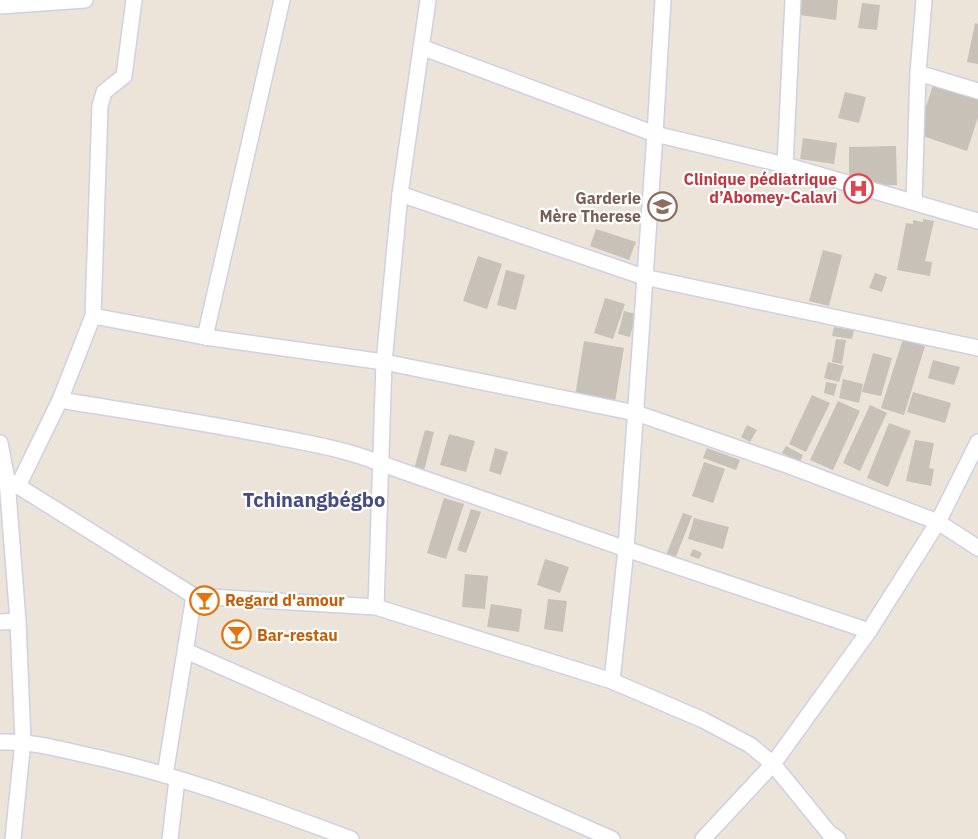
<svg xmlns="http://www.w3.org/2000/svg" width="978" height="839" font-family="'IBM Plex Sans',sans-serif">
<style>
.building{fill:#c7c1b8}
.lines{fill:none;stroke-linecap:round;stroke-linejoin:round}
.street-casing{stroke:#cdd1e3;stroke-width:18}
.street{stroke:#fff;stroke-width:15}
.labels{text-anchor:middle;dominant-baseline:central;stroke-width:4.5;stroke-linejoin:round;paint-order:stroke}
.health-label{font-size:16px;font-weight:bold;fill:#be3a42;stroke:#fff;text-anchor:end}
.education-label{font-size:16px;font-weight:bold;fill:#785e54;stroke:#fff;text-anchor:end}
.food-label{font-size:16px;font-weight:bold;fill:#c56008;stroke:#fff;text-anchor:start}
.quarter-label{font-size:20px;font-weight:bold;fill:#454e7c;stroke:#fff}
</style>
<rect width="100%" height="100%" fill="#ece4d8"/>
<g class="building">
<polygon points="802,0 838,0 836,20 800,15"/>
<polygon points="862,3 880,5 877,30 858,28"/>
<polygon points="975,23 978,24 978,64 967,62"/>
<polygon points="933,85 978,99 978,117 967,151 917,134"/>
<polygon points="845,92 866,97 859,123 838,118"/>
<polygon points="803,138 837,143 834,164 800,159"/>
<polygon points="896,146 897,185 849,186 849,147"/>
<polygon points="923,219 934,221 925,261 932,262 930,276 897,270 906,223 913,224 913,220 923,222"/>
<polygon points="596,229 636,242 629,260 590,246"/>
<polygon points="823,250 842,255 829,306 809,301"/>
<polygon points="478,256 502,264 487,309 463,301"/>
<polygon points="506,270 525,275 516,310 497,305"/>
<polygon points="875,273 887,277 882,292 869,288"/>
<polygon points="605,298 625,304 613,339 594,333"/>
<polygon points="624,311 636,314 630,337 618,334"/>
<polygon points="834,327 854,330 852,339 832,336"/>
<polygon points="836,339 846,340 842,364 832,362"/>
<polygon points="903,339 925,346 904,415 881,408"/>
<polygon points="584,341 624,348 615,402 575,396"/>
<polygon points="873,353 892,358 881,396 862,392"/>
<polygon points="933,360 960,367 954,385 928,378"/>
<polygon points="828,362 844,366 839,382 824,378"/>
<polygon points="843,379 863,384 859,403 839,398"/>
<polygon points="826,382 837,384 834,396 824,393"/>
<polygon points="913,392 951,403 945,423 907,412"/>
<polygon points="812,395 830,403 806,452 789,444"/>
<polygon points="838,401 860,411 833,470 810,460"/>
<polygon points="870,405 887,413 860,471 843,463"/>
<polygon points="889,423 911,431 888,487 867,478"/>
<polygon points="747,425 757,430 750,442 741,437"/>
<polygon points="425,430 434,432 424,471 414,469"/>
<polygon points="449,434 475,441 466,472 440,465"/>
<polygon points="915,440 934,443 929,468 934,469 931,486 906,481"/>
<polygon points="786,446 803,455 800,462 782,453"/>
<polygon points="495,448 508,452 501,475 489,471"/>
<polygon points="707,448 740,460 736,470 703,458"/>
<polygon points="704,462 725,469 713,503 692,496"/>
<polygon points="444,498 464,504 446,559 427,553"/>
<polygon points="471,509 481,512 466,553 457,550"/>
<polygon points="683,513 692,516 675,559 666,555"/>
<polygon points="694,518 729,527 723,549 688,539"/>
<polygon points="693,549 702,553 699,559 690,556"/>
<polygon points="545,559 569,567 560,593 537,585"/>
<polygon points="465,574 488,576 485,609 462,607"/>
<polygon points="548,599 567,601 563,632 544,629"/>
<polygon points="491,604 522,609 519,632 487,627"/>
</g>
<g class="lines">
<defs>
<g id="street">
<polyline points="0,6 85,0"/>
<polyline points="421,47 655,134 785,165 978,221"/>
<polyline points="918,73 978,91"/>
<polyline points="785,165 793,0"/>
<polyline points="400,194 644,277 978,348"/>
<polyline points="914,202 918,73 924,0"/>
<polyline points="93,316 205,337 384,362 636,413 787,465 938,522 978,548"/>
<polyline points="205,337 282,0"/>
<path d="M60,400C127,411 194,421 261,434C302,442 343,448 382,464L626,549L869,631"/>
<polyline points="0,443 7,480 18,621 23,741 13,839"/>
<polyline points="0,477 18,486 194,596 376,607 612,681 703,720 750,745 773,764 829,833 838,839"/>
<polyline points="18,486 60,400 93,316 100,106 104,92 124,76 134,0"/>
<polyline points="376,607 384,362 400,194 428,0"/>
<polyline points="0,622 18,621"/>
<polyline points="186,651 612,839"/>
<polyline points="612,681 626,549 655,134 663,0"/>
<path d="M0,742C30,741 56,748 86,755C176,774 265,807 351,839"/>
<polyline points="165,775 194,596"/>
<polyline points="170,839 177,779"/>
<polyline points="703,839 773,764 869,631 938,522 978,442"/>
</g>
</defs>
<use href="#street" class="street-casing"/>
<use href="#street" class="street"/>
</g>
<defs>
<symbol id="hospital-ring" viewBox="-11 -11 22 22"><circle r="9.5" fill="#fff" stroke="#e0444e" stroke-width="1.5"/><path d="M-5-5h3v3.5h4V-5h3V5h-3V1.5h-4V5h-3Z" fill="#e0444e"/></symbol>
<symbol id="school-ring" viewBox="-11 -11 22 22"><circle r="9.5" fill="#fff" stroke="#8d6e63" stroke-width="1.5"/><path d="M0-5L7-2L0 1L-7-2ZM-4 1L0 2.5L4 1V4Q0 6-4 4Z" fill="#8d6e63"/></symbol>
<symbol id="bar-ring" viewBox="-11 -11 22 22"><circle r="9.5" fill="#fff" stroke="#e8710a" stroke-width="1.5"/><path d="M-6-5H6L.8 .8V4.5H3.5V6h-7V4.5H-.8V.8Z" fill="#e8710a"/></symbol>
</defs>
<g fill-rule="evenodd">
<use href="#hospital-ring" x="842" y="172" width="33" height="33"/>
<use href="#school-ring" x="646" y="190" width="33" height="33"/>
<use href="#bar-ring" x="188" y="584" width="33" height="33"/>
<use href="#bar-ring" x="220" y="618" width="33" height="33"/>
</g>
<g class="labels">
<g class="health-label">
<text x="837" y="179">Clinique pédiatrique<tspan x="837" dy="18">d’Abomey-Calavi</tspan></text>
</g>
<g class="education-label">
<text x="641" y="198">Garderie<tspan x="641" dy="18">Mère Therese</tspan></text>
</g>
<g class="food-label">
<text x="225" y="600">Regard d'amour</text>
<text x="257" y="635">Bar-restau</text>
</g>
<g class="quarter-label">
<text x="314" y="499">Tchinangbégbo</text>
</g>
</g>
</svg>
